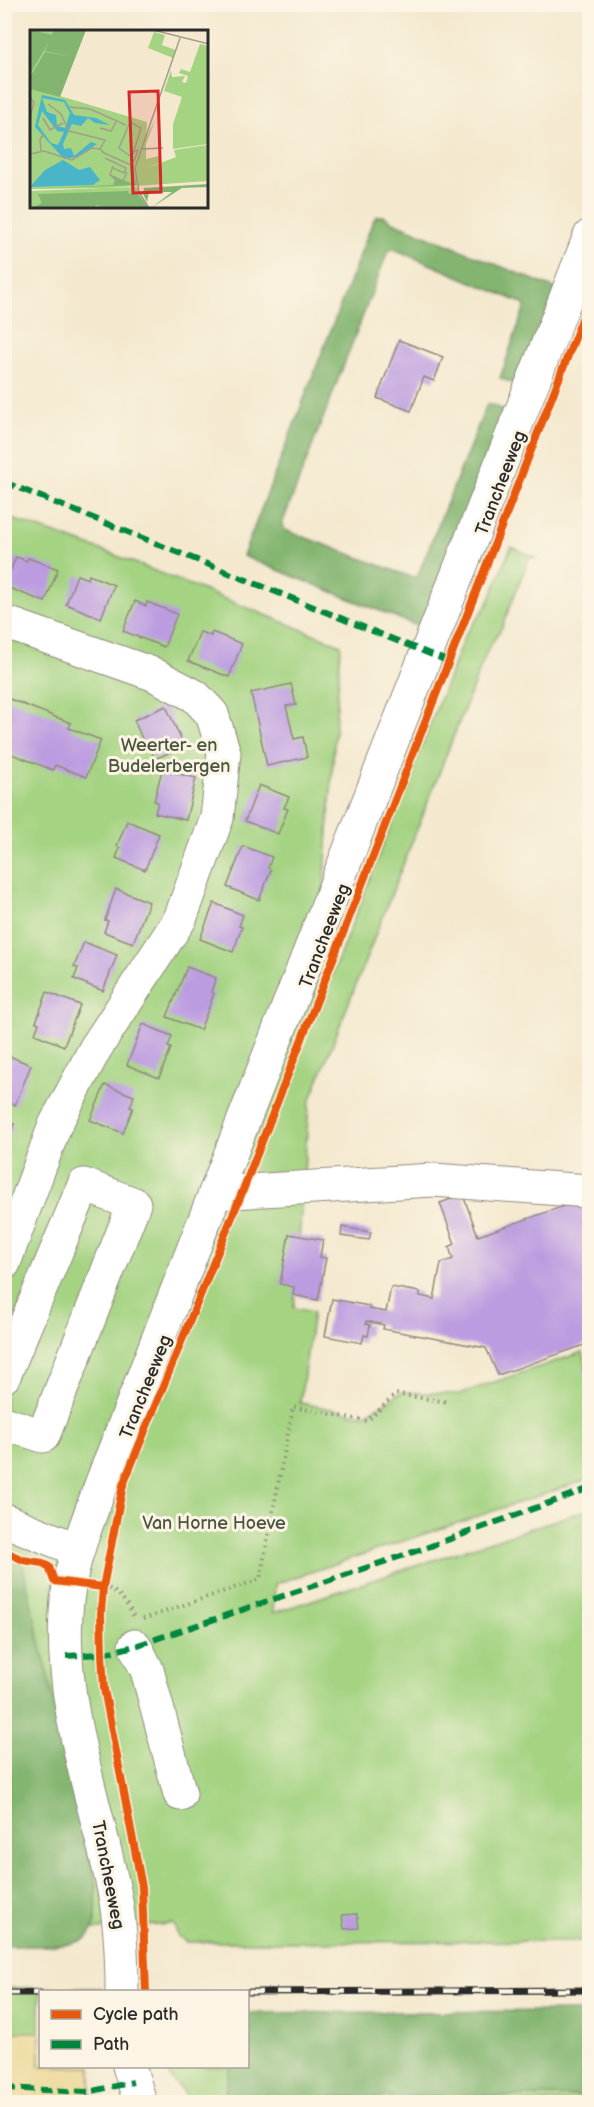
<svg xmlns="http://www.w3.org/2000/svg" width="594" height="2107" font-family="'Balsamiq Sans',sans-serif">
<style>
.green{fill:#a4d382;stroke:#687f56;stroke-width:1.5}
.forest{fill:#83b570;stroke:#57704e;stroke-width:1.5}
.sand{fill:#eeda9e;stroke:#8c8264;stroke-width:1.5}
.building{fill:#bc9ce0}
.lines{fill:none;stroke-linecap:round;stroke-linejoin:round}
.minor-casing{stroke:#908a7d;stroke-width:35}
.path{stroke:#908a7d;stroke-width:4;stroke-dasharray:1.5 4.5;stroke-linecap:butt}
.minor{stroke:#fff;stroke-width:33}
.rail-casing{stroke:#2b2b2b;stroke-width:7}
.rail{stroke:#fcf5e5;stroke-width:4.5;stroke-dasharray:14;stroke-linecap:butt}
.quiet{stroke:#00873e;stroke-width:6;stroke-dasharray:12 6;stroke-linecap:butt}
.cycleway-casing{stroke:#fcf5e5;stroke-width:11}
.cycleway{stroke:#e8590c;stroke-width:8}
.labels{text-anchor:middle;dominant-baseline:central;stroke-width:6;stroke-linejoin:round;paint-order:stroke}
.street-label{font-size:18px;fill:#2b2b2b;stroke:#fcf5e5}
.park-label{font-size:18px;fill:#495541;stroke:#fcf5e5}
.inset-road{fill:none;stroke:#a49d8d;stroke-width:1.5}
.view{fill:#d62828;fill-opacity:0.15;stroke:#d62828;stroke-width:3}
.inset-edge{fill:none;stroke:#2b2b2b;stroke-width:3}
</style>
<rect width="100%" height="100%" fill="#fcf5e5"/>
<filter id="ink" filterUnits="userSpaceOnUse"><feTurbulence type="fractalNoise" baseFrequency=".0167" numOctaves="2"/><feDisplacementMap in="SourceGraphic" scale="12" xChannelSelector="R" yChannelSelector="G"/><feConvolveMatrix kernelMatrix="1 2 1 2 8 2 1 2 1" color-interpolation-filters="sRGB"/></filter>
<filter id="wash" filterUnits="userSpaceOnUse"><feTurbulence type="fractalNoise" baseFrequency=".008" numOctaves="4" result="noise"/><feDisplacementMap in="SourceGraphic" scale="24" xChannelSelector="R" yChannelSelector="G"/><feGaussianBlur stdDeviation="1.35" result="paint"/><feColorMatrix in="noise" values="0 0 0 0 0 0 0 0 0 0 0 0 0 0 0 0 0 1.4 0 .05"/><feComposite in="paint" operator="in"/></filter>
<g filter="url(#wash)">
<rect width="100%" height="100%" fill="#f4e9cf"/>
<g class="green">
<polygon points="4,516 112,554 341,645 315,1018 465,635 488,604 511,547 537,558 529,558 502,627 487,651 309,1104 294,1308 313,1312 300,1403 364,1415 402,1392 459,1394 583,1352 589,1376 589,1479 275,1584 273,1613 589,1509 589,1941 187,1942 178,1936 174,1924 5,1935"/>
<polygon points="4,1988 101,1988 101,1991 40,1992 40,2066 91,2067 91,2102 5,2102"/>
<polygon points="167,2067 230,2067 224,2102 192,2102 171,2078"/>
<polygon points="590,2096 589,2102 325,2102 327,2097"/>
</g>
<g class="forest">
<polygon points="377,216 384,216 393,222 556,289 520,386 500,378 525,306 522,303 394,249 388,251 282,524 285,530 411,577 417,577 487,404 496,406 509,414 425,626 415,625 243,556 373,221"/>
<path d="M5,1555L22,1563L96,1886C96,1900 98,1919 91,1933C80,1951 24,1945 5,1946L4,1810L10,1777L4,1746Z"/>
<polygon points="589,2011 589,2096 327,2097 325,2102 224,2102 230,2067 248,2066 248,2013"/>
</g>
<polygon class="sand" points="5,2032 40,2032 40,2066 91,2067 90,2102 5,2102"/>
<g id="blocks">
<g class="building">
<polygon points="399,340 443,357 434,381 424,377 411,411 377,398"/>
<polygon points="16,557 27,561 28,558 58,569 45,602 4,586"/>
<polygon points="77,575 88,579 89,575 114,585 101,618 66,604"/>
<polygon points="135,601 146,606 147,602 177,614 164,647 123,631"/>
<polygon points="200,632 211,636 212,632 242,644 229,677 188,661"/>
<polygon points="291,684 296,705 286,706 294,739 303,737 307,757 267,766 251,693"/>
<polygon points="7,698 71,723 69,728 101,740 86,777 55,765 53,770 4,751 4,703"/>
<polygon points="166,706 184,746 155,759 150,748 147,750 134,720"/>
<polygon points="162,770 196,778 186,820 155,813 158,802 154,801"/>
<polygon points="259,785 289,797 284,808 288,809 278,834 245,821"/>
<polygon points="127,821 159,834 145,870 116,858 120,848 117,846"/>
<polygon points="243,846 272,857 268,868 271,870 259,900 227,887"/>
<polygon points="116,889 149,902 133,943 104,932 108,921 105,920"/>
<polygon points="214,903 243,915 239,926 242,927 233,952 200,939"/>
<polygon points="84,942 117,955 103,991 74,979 78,968 74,967"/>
<polygon points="187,967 216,978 211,992 214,994 200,1030 167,1017"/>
<polygon points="47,992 80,1005 64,1046 35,1034 39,1023 36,1022"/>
<polygon points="143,1024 172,1036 168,1047 171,1048 159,1078 127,1065"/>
<polygon points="4,1054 31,1065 15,1105 4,1101"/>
<polygon points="105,1085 134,1096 130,1107 133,1108 123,1133 90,1120"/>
<polygon points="4,1121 14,1124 5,1149 4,1149"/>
<polygon points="463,1195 478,1236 590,1197 590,1343 498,1375 486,1348 383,1329 384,1325 366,1321 366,1324 370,1325 368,1336 364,1335 362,1343 325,1336 332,1299 369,1306 369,1309 386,1312 391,1287 420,1292 420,1296 434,1299 441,1263 453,1259 449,1247 455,1244 440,1203"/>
<polygon points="342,1227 371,1232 369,1240 341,1236"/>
<polygon points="289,1234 323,1240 320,1257 326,1258 318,1300 293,1295 294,1287 280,1284"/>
<polygon points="590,1365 590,1386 589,1386 583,1368"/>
<polygon points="357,1914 359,1928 344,1929 342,1915"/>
</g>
</g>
</g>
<g filter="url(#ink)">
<use href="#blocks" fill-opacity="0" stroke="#908a7d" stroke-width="1.5"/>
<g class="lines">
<defs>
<g id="minor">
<polyline points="4,622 153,674 195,696 212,714 224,753 217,818 180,919 95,1049 55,1125 4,1263"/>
<polyline points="215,1193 433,1180 590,1191"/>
<polyline points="4,1376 84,1185 134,1204 43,1436 4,1423"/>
<polyline points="4,1520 78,1550"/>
<polyline points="135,1646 147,1670 180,1794"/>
<path d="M122,1992C122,1959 121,1924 114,1891C95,1799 60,1708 66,1613C68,1566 88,1521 104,1477L590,236"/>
<polyline points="129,2066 140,2102"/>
</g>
</defs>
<use href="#minor" class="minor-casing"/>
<g class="path">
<path d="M103,1587C121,1591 127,1604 135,1619"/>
<polyline points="143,1619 260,1579 293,1407 367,1421 396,1394 448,1402"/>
</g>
<use href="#minor" class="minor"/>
<defs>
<g id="rail">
<polyline points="248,1992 590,1990"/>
<polyline points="4,1993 40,1993"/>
</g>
</defs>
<use href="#rail" class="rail-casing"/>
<use href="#rail" class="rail"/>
<g class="quiet">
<polyline points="4,482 447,661"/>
<polyline points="66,1656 102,1654 135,1646 428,1547 590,1488"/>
<polyline points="4,2088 88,2092 133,2082"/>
</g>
<defs>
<g id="cycleway">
<polyline points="4,1551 23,1560 43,1563 49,1567 54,1581 103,1587"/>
<polyline points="146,1992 142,1887 104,1689 102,1654 101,1613 103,1587 123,1485 243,1190 590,299"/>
</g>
</defs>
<use href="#cycleway" class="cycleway-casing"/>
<use href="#cycleway" class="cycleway"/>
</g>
</g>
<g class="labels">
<g class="street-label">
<text transform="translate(501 483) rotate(-69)">Trancheeweg</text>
<text transform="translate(325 936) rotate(-69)">Trancheeweg</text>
<text transform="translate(146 1387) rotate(-68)">Trancheeweg</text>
<text transform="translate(108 1875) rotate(79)">Trancheeweg</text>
</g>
<g class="park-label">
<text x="169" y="745">Weerter- en<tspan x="169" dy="21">Budelerbergen</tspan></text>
<text x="214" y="1523">Van Horne Hoeve</text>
</g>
</g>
<g transform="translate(30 30)">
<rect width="178" height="178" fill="#f4e9cf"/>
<path d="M0,0H56L30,66L117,92L116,108L126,88L116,114V129L129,126L131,132L115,139L146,127L144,120L177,115L178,151L76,158L107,157L119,178H0V161L72,158L0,159ZM124,2L135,5L132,15L146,20L143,28L118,18ZM170,14L178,16V114L143,119V94L152,67L134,61L141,40L142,47L155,46L152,52L156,53L158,46L149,43L151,39L160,42Z" fill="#a4d382"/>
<path d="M0,0L23,5L0,44ZM24,0H56L30,67L0,59V47L15,22L43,27L15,21ZM100,136L103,137L106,155L0,159L83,155L85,150L80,146L102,153ZM178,154V157L152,158L121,178L142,162H119L117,172L113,164L114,158ZM98,161L99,164L107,163L119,178H77L66,175L64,178H1L12,173L8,164Z" fill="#83b570"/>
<path d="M12,65L35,70L44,85L66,88L80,95L65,93L58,88L51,96L42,94L33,114L34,119L41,118L44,126L61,112L67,114L47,127L34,129L5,97ZM12,68L34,72L40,83L35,98L27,96L26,85L17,82ZM12,81L27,101L34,102L28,115L21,113L8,95ZM33,130L49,140L60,137L70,150L63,155L0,157L15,140Z" fill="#4ab5c8" fill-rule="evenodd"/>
<path class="inset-road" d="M123,0L179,14M0,67L4,73L0,87M23,78L18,74L31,84L39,101L75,110L70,119L74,123L101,135M45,78L40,77L60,79L96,95M13,88L20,100L33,93M70,98L81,101L86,92M11,107L14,104L10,109L11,121M112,119L133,118M0,124L14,121L42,130L62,118L70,119M100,126L89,118L100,92L111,98L101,130M75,128L96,138L94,143L83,138M101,130L104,131L108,120L104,122M83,136L80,145L93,151L97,142M119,178L109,162L105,138L150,8"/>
<path class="view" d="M128,61L131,162L103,163L99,62Z"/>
<rect width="178" height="178" class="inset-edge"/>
</g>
<rect width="594" height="2107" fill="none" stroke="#fcf5e5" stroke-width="24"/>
<rect x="39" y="1990" width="210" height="78" fill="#fcf5e5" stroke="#a8a49b" stroke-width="1.5"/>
<rect x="51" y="2010" width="30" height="9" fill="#e8590c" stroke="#a8a49b" stroke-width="1.5"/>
<text x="93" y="2020" font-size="18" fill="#2b2b2b">Cycle path</text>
<rect x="51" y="2040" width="30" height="9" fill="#00873e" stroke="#a8a49b" stroke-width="1.5"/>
<text x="93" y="2050" font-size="18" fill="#2b2b2b">Path</text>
</svg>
